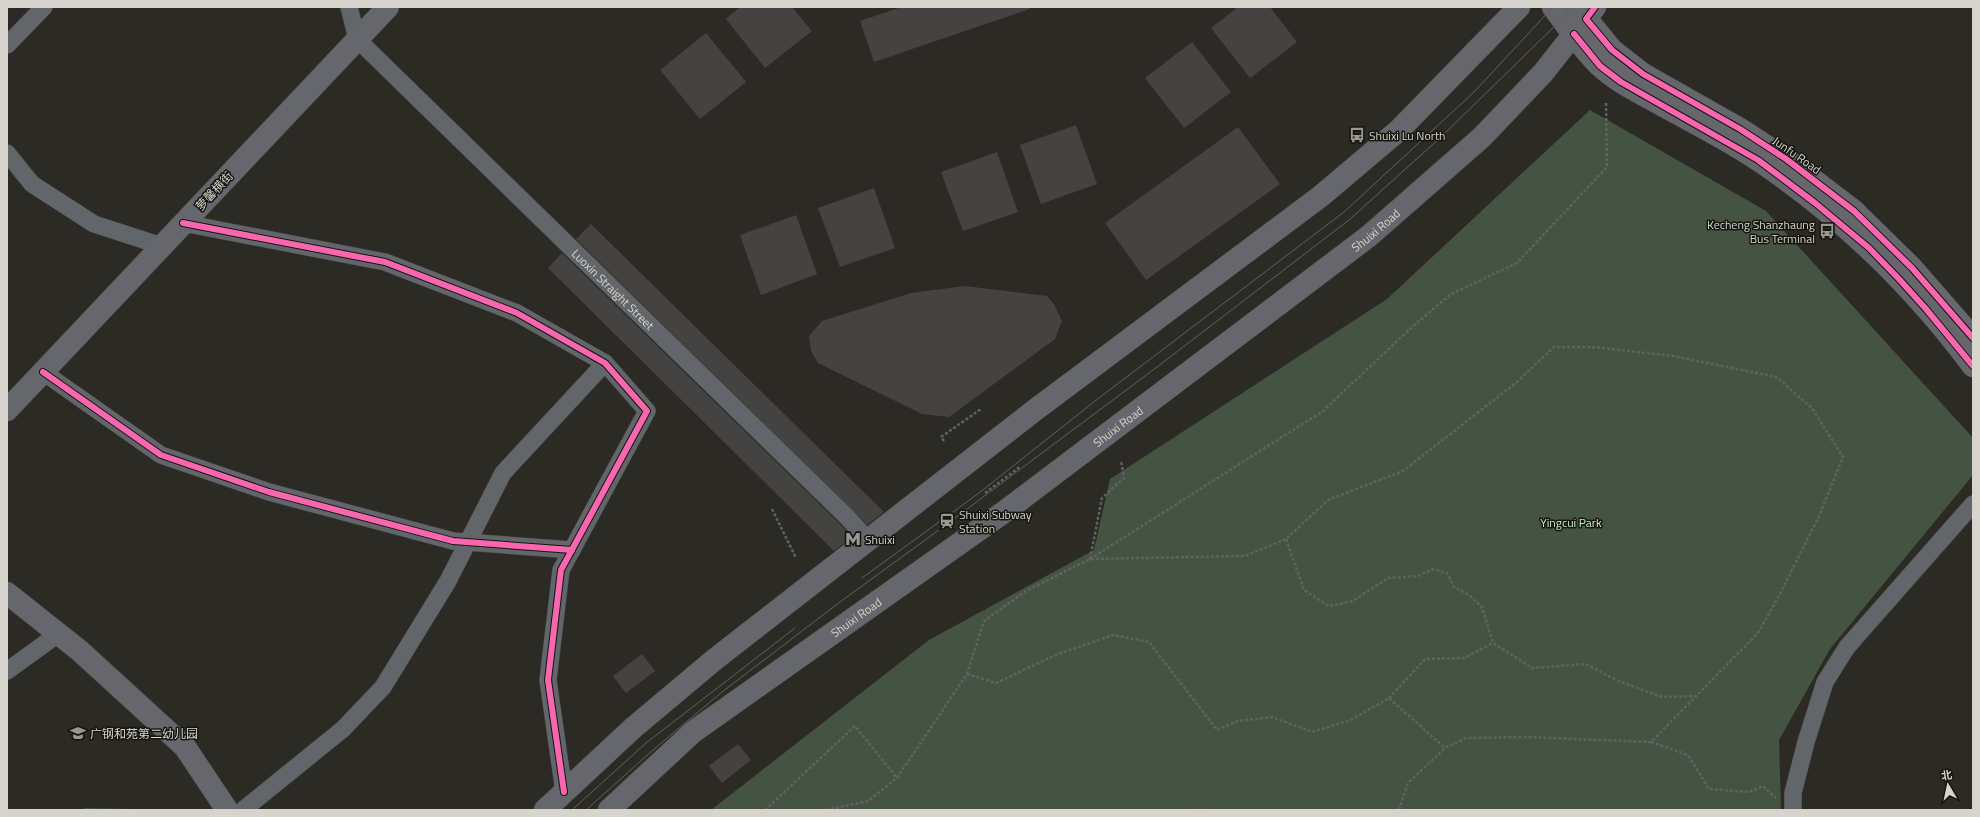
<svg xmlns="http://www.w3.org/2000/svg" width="1980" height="817" font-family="'Titillium Web','Noto Sans SC',sans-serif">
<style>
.green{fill:#455442}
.forest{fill:#41513e}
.building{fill:#454342}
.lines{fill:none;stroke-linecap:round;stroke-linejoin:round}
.street-casing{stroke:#4a4843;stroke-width:18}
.secondary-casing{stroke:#4a4843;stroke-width:23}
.path{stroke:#616163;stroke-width:2.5;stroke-dasharray:3 2;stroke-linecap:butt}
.street{stroke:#62666b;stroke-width:17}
.secondary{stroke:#65676c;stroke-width:22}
.tram{stroke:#5f6060;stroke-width:1}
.cycleway-casing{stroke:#16150f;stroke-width:8}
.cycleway{stroke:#f766af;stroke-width:6}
.labels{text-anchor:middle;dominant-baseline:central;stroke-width:3;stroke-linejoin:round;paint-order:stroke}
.poi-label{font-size:12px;fill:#d6d4cd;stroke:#16150f;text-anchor:start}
.street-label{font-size:12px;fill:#d6d4cd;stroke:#16150f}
.park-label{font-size:12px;fill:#c7efc3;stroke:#16150f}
</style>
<rect width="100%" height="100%" fill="#2c2a24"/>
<polygon class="green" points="1590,110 1766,211 1973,438 1973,475 1830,649 1779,740 1781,810 711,810 929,640 1094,550 1110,479 1387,299"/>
<polygon class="forest" points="84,808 193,810 82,810"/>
<g class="building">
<polygon points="740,7 792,7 812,31 765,68 726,19"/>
<polygon points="902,7 1029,7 1030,9 874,62 860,21"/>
<polygon points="1238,7 1270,7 1297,42 1250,78 1211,28"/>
<polygon points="706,33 746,82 700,119 660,70"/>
<polygon points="1192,42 1231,92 1184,128 1145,78"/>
<polygon points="1076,125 1097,184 1041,204 1020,145"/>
<polygon points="1238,127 1280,184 1146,280 1105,223"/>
<polygon points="997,152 1018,212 963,231 941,172"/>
<polygon points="874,188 895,248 840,267 818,208"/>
<polygon points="796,215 817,274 761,295 740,235"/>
<polygon points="591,224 721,352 884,512 867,525 576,239"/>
<polygon points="562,253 840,524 852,537 834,551 548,268"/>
<polygon points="965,286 1047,296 1054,304 1062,321 1055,339 949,417 922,414 818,363 811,351 809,336 822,321 911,293"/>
<polygon points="642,654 655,671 626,693 613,676"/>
<polygon points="738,744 751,760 722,783 709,766"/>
</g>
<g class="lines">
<defs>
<g id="street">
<path id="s1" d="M349,7L357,39L847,517L868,540"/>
<polyline points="7,45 44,7"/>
<polyline points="7,153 32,184 94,224 162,246"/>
<polyline points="183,223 385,262 517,313 605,363 647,411 561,570 548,680 564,792"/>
<polyline points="43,372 161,455 269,492 453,541 572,550"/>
<polyline points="7,671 58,634"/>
<polyline points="243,810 343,729 383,687 448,581 503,473 605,363"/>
<polyline points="1793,810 1793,793 1806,742 1825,682 1847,647 1973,504"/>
</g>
<g id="secondary">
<path d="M1553,7C1568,27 1582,49 1600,66C1615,80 1633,89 1651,99C1686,119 1724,137 1758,160C1840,215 1914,287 1973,366"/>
<polyline points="1577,7 1612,50 1643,74 1740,129 1786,159 1854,211 1912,268 1973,338"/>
<polyline points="7,410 388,7"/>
<polyline points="7,593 80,651 185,747 227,810"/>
<polyline points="545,810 633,728 714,660 1035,410 1321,196 1399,130 1519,7"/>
<path id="s2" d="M609,810L693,732L1004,512L1369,236L1482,137L1543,73L1595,7"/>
</g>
</defs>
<use href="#street" class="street-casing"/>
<use href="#secondary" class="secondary-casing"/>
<g class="path">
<polyline points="944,441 941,437 981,409"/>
<polyline points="985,493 1021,466"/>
<polyline points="772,509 796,558"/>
<polyline points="1286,539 1304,590 1329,606 1353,601 1388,578 1418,576 1433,569 1447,573 1454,587 1469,595 1482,607 1493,643 1532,668 1586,664 1616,680 1662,697 1698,696"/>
<polyline points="1090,559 1323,411 1412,327 1451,294 1517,263 1607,167 1606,102"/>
<polyline points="1090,559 1102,498 1124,478 1121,460"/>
<polyline points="967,674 996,683 1058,654 1113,635 1149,642 1217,730 1238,721 1272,717 1312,732 1351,720 1389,698 1445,748"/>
<polyline points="1389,698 1425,659 1464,658 1493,643"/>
<polyline points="1651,742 1688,755 1709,789 1749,792 1763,786 1776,798"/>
<polyline points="765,810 855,726 897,778"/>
<polyline points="826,810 868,801 897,778 967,674 984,621 1026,591 1090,559 1245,556 1286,539 1328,500 1403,471 1517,382 1554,347 1593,347 1673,356 1776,377 1812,408 1843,457 1820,514 1780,594 1758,633 1651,742 1527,737 1466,738 1445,748 1408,783 1399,810"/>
<polyline points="1191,810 1203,810"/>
</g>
<use href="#street" class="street"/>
<use href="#secondary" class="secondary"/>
<g class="tram">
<polyline points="862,578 979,493 1095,401 1344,212 1474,92 1553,7"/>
<polyline points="572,810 646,743 795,628"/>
<polyline points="586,810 653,750 722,692 840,602 947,524 1157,367 1349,220 1442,136 1562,19 1571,7"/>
</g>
<defs>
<g id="cycleway">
<polyline points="1595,7 1586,19 1612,50 1643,74 1740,129 1786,159 1854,211 1912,268 1973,338"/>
<polyline points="1574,34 1600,66 1621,82 1758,160 1815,203 1869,248 1899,279 1926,309 1973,366"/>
<polyline points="183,223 385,262 517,313 605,363 647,411 561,570 548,680 564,792"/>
<polyline points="43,372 161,455 269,492 453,541 572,550"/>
</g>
</defs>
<use href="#cycleway" class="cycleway-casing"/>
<use href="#cycleway" class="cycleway"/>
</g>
<defs>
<symbol id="bus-bare" viewBox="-9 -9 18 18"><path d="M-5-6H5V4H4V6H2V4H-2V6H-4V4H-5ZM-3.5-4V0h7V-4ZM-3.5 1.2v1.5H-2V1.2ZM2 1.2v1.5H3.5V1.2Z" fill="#9a9892" stroke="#16150f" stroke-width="2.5" paint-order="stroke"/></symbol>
<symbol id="station-bare" viewBox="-9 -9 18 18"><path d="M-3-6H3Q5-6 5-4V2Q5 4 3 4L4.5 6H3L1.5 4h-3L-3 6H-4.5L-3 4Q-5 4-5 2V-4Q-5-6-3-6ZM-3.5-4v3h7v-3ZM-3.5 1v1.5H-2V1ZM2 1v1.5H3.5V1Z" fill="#9a9892" stroke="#16150f" stroke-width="2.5" paint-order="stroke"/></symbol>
<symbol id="metro-bare" viewBox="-9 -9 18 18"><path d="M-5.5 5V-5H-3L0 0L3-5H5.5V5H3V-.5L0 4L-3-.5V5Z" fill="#9a9892" stroke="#16150f" stroke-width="2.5" paint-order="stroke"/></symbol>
<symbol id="school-bare" viewBox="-9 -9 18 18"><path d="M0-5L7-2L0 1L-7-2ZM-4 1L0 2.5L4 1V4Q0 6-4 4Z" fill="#9a9892" stroke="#16150f" stroke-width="2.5" paint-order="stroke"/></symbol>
</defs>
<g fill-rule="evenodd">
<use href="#bus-bare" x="1346" y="124" width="22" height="22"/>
<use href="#bus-bare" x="1816" y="220" width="22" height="22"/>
<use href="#station-bare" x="936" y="510" width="22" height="22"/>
<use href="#metro-bare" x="842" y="528" width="22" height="22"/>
<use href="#school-bare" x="67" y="722" width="22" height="22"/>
</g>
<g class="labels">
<g class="poi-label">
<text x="1369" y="135">Shuixi Lu North</text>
<text x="1815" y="224" text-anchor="end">Kecheng Shanzhaung<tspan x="1815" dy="14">Bus Terminal</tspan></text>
<text x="959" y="514">Shuixi Subway<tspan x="959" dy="14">Station</tspan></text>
<text x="865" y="539">Shuixi</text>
<text x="90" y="733">广钢和苑第二幼儿园</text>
</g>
<g class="street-label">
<text transform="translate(1797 155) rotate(35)">Junfu Road</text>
<text transform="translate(214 191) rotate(-47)">萝馨横街</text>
<text stroke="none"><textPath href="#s2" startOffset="962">Shuixi Road</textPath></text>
<text stroke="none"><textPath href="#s1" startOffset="391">Luoxin Straight Street</textPath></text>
<text stroke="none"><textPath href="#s2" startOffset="638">Shuixi Road</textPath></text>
<text stroke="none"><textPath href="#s2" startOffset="314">Shuixi Road</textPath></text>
</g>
<g class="park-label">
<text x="1571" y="522">Yingcui Park</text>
</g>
</g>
<rect width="1980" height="817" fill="none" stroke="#d6d4cd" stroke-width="16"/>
<g transform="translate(1948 785) rotate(351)" stroke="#16150f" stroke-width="3" paint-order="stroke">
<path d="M0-3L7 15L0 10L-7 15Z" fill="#d6d4cd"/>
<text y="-6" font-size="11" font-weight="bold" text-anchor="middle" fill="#d6d4cd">北</text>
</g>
</svg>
